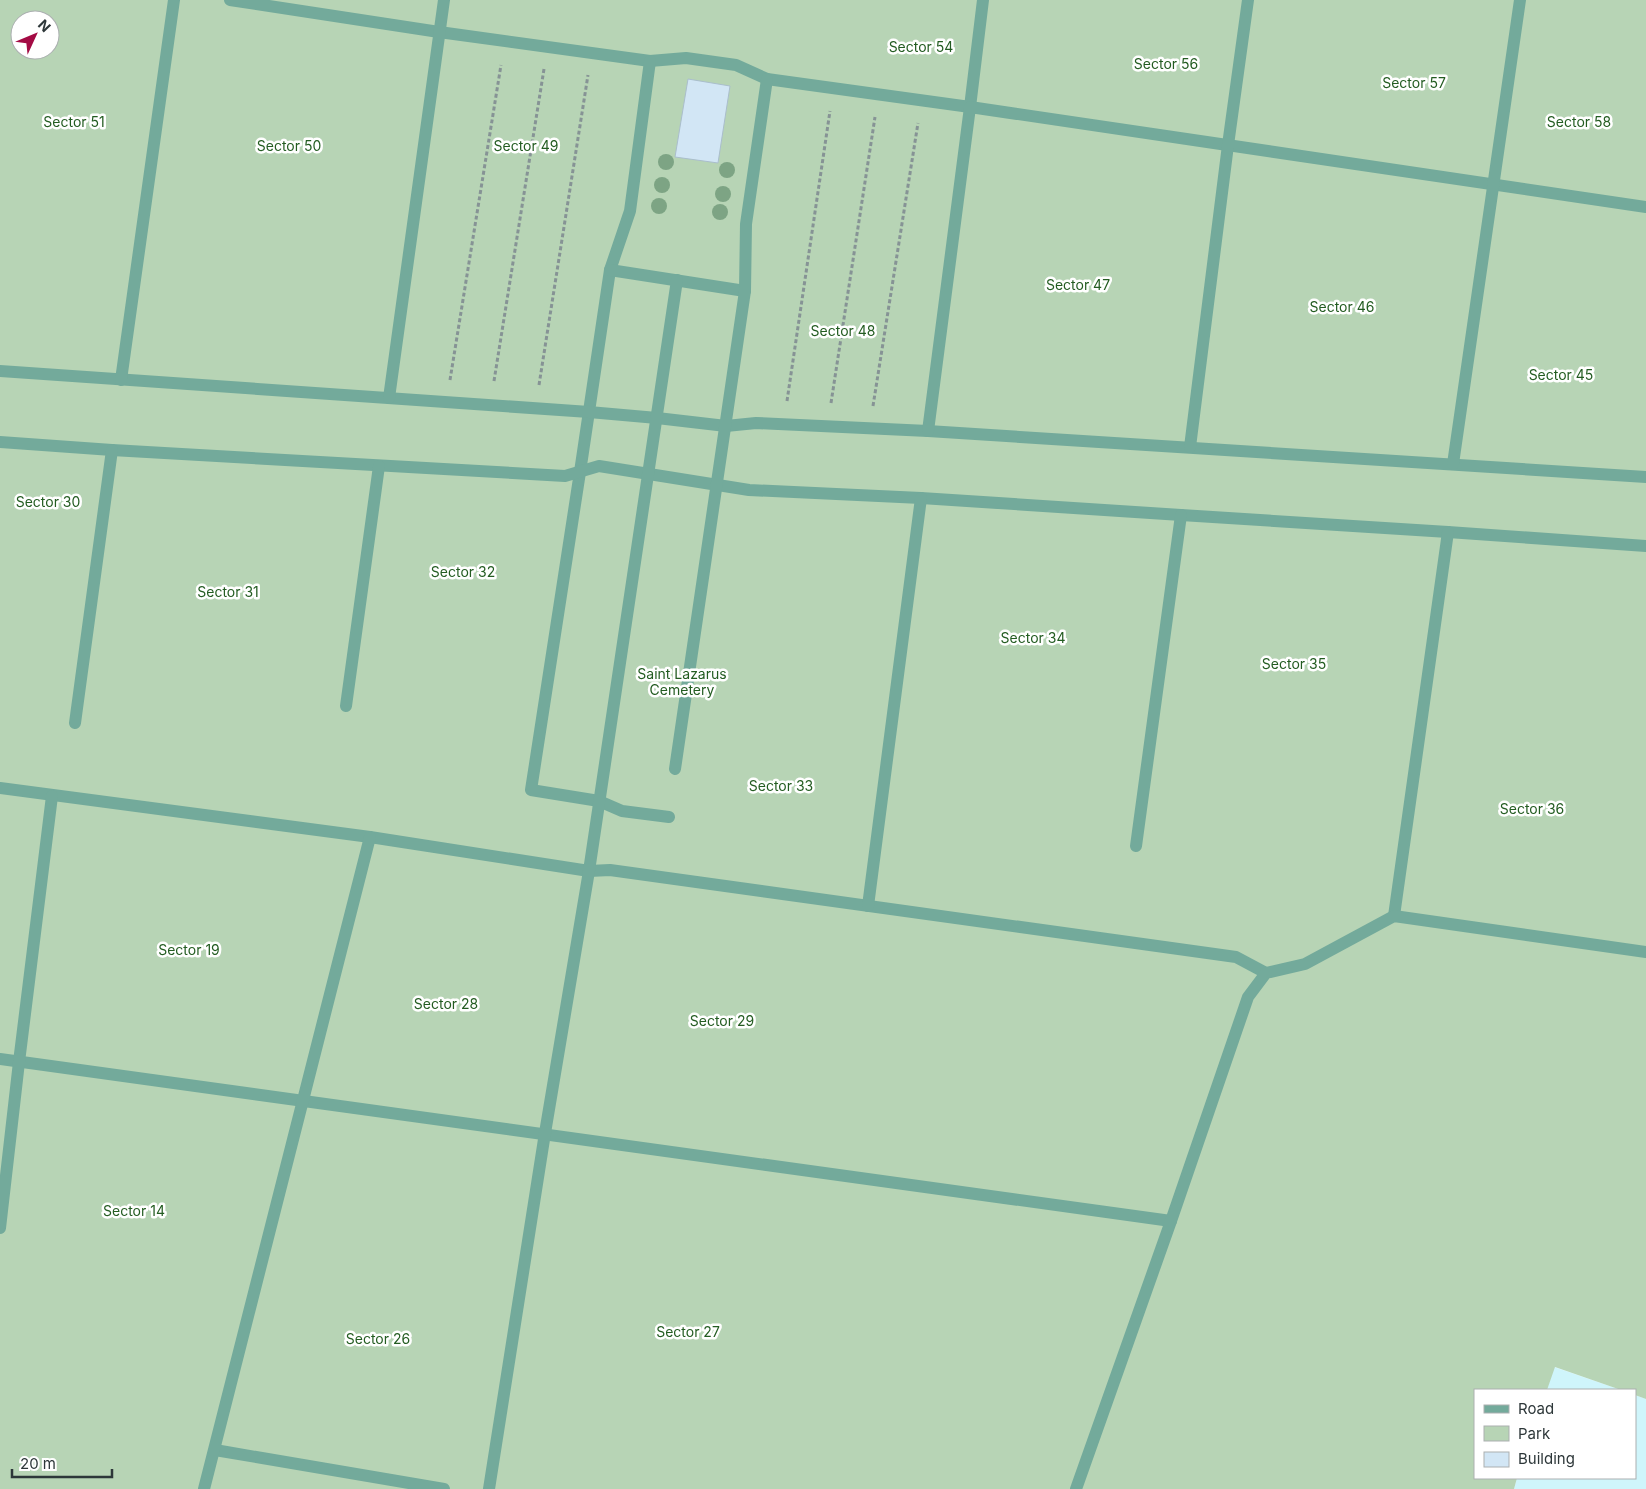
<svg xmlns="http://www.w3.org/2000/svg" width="1646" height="1489" font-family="Inter,sans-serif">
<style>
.built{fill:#cff5fb}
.green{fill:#b7d4b5;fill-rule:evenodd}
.building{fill:#d2e6f5;stroke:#aabecc}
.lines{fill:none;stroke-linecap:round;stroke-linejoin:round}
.path{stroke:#869395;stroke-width:3;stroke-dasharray:4 2.5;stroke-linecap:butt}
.minor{stroke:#73aa9b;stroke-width:12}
.tree{fill:#7da484}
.labels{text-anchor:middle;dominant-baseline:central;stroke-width:5;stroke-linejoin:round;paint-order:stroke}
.park-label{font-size:14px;fill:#235c21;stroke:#fff}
</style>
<rect width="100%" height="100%" fill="#eafbfd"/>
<g class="built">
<polygon points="1554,1367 1621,1390 1547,1390"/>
<polygon points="1635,1395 1646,1399 1646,1489 1514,1489 1517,1478 1635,1478"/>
</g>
<path class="green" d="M0,0H1646V1399L1635,1395V1390H1621L1555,1367L1547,1390H1475V1478H1517L1514,1489H0ZM20,20H50V50H20Z"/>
<polygon class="building" points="688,79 730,86 718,163 675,157"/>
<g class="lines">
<g class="path">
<polyline points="450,380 501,65"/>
<polyline points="494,381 544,69"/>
<polyline points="539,385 588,75"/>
<polyline points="787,401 830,111"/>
<polyline points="831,403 875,117"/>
<polyline points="873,406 918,123"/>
</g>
<g class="minor">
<polyline points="230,0 439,32 650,61 686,58 736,65 767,79 970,107 983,0"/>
<polyline points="650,61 630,211 610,270 580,472 531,790 599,801 622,811 669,817"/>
<polyline points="610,270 745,291"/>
<polyline points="0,371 589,412 657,418 726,426 756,423 928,431 1646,477"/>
<polyline points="121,380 174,0"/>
<polyline points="389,398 444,0"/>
<polyline points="928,431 970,107 1646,207"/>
<polyline points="0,442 112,450 565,476 599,466 749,490 921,498 1181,515 1448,532 1646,546"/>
<polyline points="1190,447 1228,145 1248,0"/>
<polyline points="1453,464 1520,0"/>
<polyline points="346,706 379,466"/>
<polyline points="75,723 112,450"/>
<polyline points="675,769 745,291 746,224 767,79"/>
<polyline points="0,788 370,837 589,871 610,870 1236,957 1266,973"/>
<polyline points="1136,846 1181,515"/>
<polyline points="868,906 921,498"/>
<polyline points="1394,916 1448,532"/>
<polyline points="0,1059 1171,1221"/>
<polyline points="0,1228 19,1062 52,796"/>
<polyline points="215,1450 444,1489"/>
<polyline points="204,1489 370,837"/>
<polyline points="489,1489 545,1133 589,871 677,280"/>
<polyline points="1076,1489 1171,1221 1248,997 1266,973 1305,964 1394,916 1646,952"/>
</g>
</g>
<g class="tree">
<circle cx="666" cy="162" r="8"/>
<circle cx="727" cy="170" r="8"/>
<circle cx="662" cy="185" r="8"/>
<circle cx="723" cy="194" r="8"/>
<circle cx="659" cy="206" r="8"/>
<circle cx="720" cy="212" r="8"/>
</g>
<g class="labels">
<g class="park-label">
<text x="921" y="46">Sector 54</text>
<text x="1166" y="63">Sector 56</text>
<text x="1414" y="82">Sector 57</text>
<text x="74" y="121">Sector 51</text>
<text x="1579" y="121">Sector 58</text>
<text x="289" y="145">Sector 50</text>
<text x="526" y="145">Sector 49</text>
<text x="1078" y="284">Sector 47</text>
<text x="1342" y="306">Sector 46</text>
<text x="843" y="330">Sector 48</text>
<text x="1561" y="374">Sector 45</text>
<text x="48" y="501">Sector 30</text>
<text x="463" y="571">Sector 32</text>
<text x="228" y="591">Sector 31</text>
<text x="1033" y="637">Sector 34</text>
<text x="1294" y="663">Sector 35</text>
<text x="682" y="673">Saint Lazarus<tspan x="682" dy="16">Cemetery</tspan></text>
<text x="781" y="785">Sector 33</text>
<text x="1532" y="808">Sector 36</text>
<text x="189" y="949">Sector 19</text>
<text x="446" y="1003">Sector 28</text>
<text x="722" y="1020">Sector 29</text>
<text x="134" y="1210">Sector 14</text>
<text x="688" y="1331">Sector 27</text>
<text x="378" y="1338">Sector 26</text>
</g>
</g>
<rect x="1474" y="1389" width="162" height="90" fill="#ffffff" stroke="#abafb0"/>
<rect x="1484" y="1405" width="25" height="8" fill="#73aa9b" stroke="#abafb0"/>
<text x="1518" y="1414" font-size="15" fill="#2d3739">Road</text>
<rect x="1484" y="1426" width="25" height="15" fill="#b7d4b5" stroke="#abafb0"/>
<text x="1518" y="1439" font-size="15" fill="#2d3739">Park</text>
<rect x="1484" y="1452" width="25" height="15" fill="#d2e6f5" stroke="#abafb0"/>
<text x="1518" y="1464" font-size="15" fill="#2d3739">Building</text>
<g transform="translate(35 35) rotate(46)"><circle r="24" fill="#ffffff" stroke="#abafb0"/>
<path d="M0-4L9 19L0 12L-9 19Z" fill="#a40b44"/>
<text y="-8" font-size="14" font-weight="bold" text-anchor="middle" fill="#2d3739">N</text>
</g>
<path d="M12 1469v8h100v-8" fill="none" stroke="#2d3739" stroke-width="2.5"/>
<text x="20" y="1469" font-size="15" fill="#2d3739" stroke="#ffffff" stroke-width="4" paint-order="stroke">20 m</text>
</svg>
